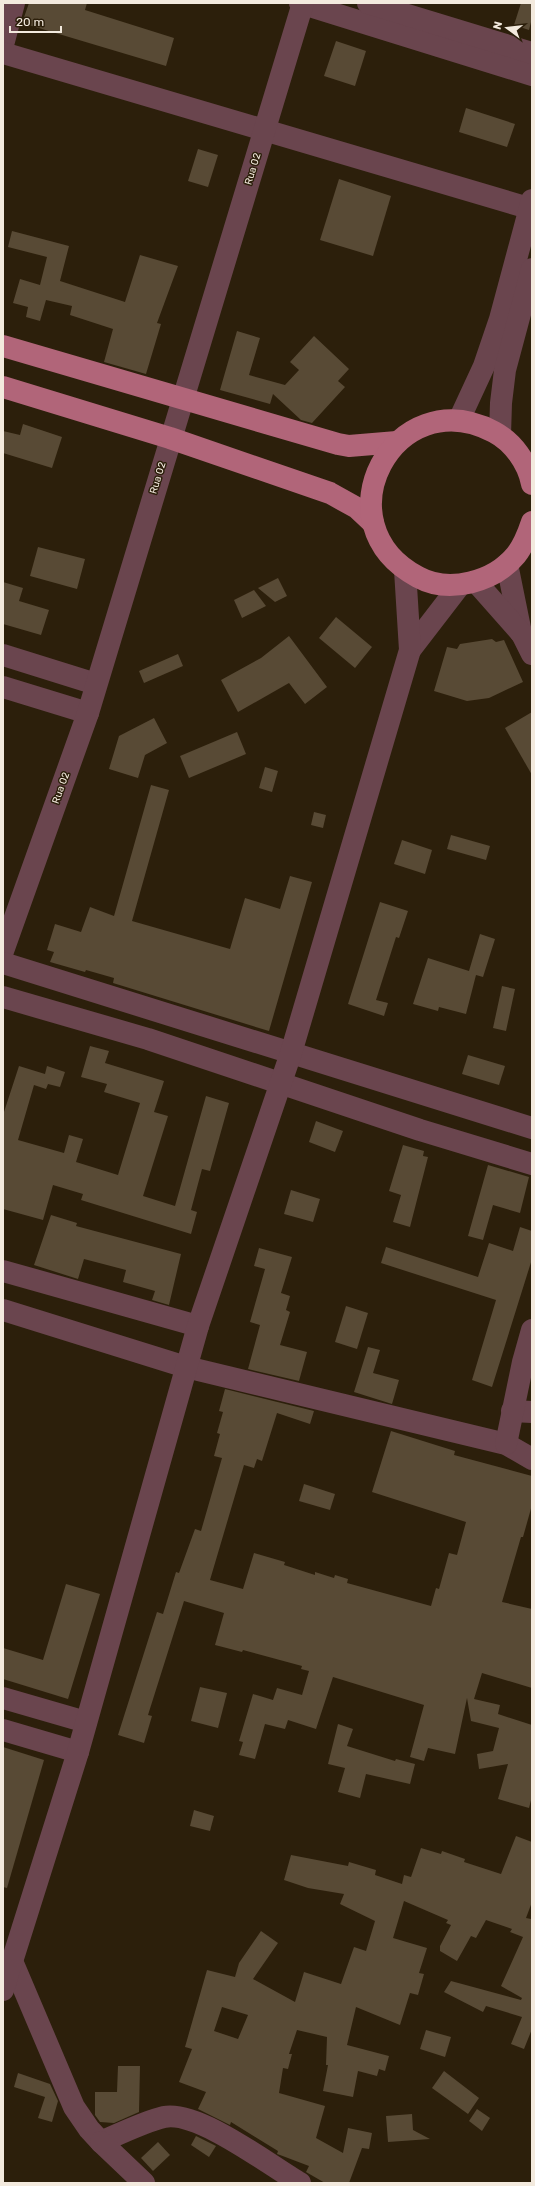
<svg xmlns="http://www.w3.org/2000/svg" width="535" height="2186" font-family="Rubik,sans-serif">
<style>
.building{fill:#584a35;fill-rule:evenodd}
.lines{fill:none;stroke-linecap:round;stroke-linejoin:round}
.minor{stroke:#6a454e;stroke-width:22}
.major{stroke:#b16579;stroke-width:22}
.labels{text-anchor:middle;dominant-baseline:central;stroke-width:3;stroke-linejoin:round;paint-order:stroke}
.street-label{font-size:10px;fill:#f3eade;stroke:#2c1f0b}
</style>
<rect width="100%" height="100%" fill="#2c1f0b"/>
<g class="building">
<polygon points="29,3 87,3 85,10 174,38 166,66 22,23"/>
<polygon points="521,3 532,3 532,18 529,30 514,25"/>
<polygon points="336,41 366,51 355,86 324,76"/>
<polygon points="466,108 515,124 507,147 459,132"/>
<polygon points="198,149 218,155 208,187 188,181"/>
<polygon points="339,179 391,196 373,256 320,240"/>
<polygon points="12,231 69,246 60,281 125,302 140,255 178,266 157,323 161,324 146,374 104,362 113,329 70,315 72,306 46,300 40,321 26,317 28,307 13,303 20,279 40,285 47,257 8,247"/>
<polygon points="237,331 260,338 249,375 285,385 299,370 290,362 314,336 349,369 338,381 345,387 312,423 301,420 273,394 270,404 220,390"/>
<polygon points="23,424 62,437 52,468 3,453 3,431 20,435"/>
<polygon points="38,547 85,559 77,589 30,576"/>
<polygon points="278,578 287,596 275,602 258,588"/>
<polygon points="3,582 23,588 19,601 49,610 41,635 3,624"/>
<polygon points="254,590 266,606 242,618 234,600"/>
<polygon points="336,617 372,647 355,668 319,638"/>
<polygon points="289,636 327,687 305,704 289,683 238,712 221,680 261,658"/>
<polygon points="492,639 496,642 504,640 523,682 489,698 467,701 434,691 447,647 457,649 460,644"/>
<polygon points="178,654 183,666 144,683 139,671"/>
<polygon points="532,712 532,775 505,728"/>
<polygon points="154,718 167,743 145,755 138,778 109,769 119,736"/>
<polygon points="237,732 246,754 189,778 180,756"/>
<polygon points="265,767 278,771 272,792 259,788"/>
<polygon points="151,785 169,790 132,921 230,949 245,898 280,909 290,876 312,882 269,1031 113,983 114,978 86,970 85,972 50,962 54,952 47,950 55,924 81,932 90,907 114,916"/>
<polygon points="314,812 326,815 323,828 311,825"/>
<polygon points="451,835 490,846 486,860 447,849"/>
<polygon points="402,840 432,850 425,874 394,864"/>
<polygon points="380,902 408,911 399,938 396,937 376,1000 388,1003 384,1016 348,1004"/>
<polygon points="480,934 495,939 483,977 476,975 466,1014 439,1007 438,1011 413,1004 428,958 469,971"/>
<polygon points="502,986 515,989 506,1031 493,1028"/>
<polygon points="90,1046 109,1051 105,1063 164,1081 154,1112 168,1116 143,1196 175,1206 206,1096 229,1103 210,1171 202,1169 191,1210 197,1212 191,1234 81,1200 83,1194 53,1185 43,1220 3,1209 3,1115 19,1066 45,1074 47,1066 65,1072 60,1087 48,1084 46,1089 34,1085 18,1140 64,1153 69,1135 83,1139 76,1162 118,1175 140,1103 104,1092 107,1084 81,1077"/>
<polygon points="468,1055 505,1066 499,1085 462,1074"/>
<polygon points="316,1121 343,1131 335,1152 309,1142"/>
<polygon points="403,1145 424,1151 423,1156 428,1157 410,1227 393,1222 401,1195 389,1191"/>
<polygon points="488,1165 529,1177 520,1213 493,1205 483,1240 468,1236"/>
<polygon points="291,1190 320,1199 313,1222 284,1214"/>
<polygon points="51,1215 77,1223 76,1226 181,1254 169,1305 152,1300 155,1291 123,1282 126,1270 84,1259 78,1279 34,1265"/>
<polygon points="520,1227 532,1231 532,1259 492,1387 472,1380 496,1300 381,1263 386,1247 478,1277 489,1243 513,1251"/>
<polygon points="259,1248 292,1257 281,1293 290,1296 286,1310 290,1312 280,1345 307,1352 299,1381 248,1369 260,1325 250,1322 265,1269 254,1266"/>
<polygon points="346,1306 368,1313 357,1349 335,1342"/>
<polygon points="368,1347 380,1350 373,1373 399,1380 392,1404 354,1392"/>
<polygon points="225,1389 314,1411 310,1424 277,1413 262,1461 257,1459 254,1468 244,1465 210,1580 243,1589 254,1553 285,1562 284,1565 315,1575 315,1572 334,1578 335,1575 348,1579 347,1583 431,1606 436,1588 439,1589 449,1553 457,1555 466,1522 372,1492 391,1431 455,1451 454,1455 532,1476 532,1505 523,1537 521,1537 502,1602 532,1609 532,1688 482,1673 474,1699 500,1705 498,1714 532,1725 532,1796 529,1808 498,1799 508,1764 479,1769 477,1754 493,1751 499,1728 471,1721 467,1698 455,1754 428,1748 424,1761 410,1757 424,1705 333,1677 316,1729 288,1720 285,1729 265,1724 255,1759 239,1755 243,1742 239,1741 253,1694 273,1700 277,1688 302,1695 309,1671 301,1669 302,1666 243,1650 242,1652 215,1645 224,1613 184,1601 148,1715 152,1716 144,1743 118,1735 157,1612 163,1614 176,1572 179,1573 195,1529 201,1531 222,1458 214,1456 220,1434 217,1433 223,1412 219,1411"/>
<polygon points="304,1484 335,1494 330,1510 299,1501"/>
<polygon points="66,1584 100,1594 68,1699 3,1679 3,1648 43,1660"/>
<polygon points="200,1687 227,1693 218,1728 191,1721"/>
<polygon points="338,1724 353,1729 347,1746 395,1761 396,1759 415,1764 410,1784 366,1774 360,1798 338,1792 345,1768 328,1764"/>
<polygon points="3,1747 44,1760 7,1888 3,1887"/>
<polygon points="194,1810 214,1816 210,1831 190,1826"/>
<path d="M516,1836L532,1842V1902L526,1918L531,1919L532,1917V2029L524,2049L511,2044L522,2017L486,2006L483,2012L444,1992L451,1981L521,2000L522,1998L501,1986L523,1937L510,1932L512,1929L486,1920L476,1938L471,1936L457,1961L440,1951V1946L451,1925L446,1923L448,1920L404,1901L393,1938L427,1948L419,1973L424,1974L418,1995L410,1993L400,2025L356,2007L347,2045L389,2056L385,2071L379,2069L377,2076L358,2071L353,2097L323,2091L328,2065H326L327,2037L297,2030L289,2054H292L288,2069L283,2068L279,2093L325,2106L316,2138L343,2153L348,2128L372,2133L369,2149L362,2148L349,2183H325L306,2172L309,2166L280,2155L277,2154L278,2151L231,2122L230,2125L198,2109L206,2092L179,2082L192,2049L185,2047L207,1970L235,1977L239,1963L261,1931L278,1943L253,1979L295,2002L304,1972L341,1984L354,1947L366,1951L375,1921L340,1904L344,1894L308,1888L284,1880L291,1855L348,1866L349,1862L376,1870L375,1875L402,1884L404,1875L411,1877L421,1848L441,1854L442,1851L465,1859L464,1862L501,1874ZM222,2007L248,2015L238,2039L214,2031Z"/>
<polygon points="426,2030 451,2037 445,2057 420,2049"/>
<polygon points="118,2066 140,2066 139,2112 114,2123 100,2122 95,2115 95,2092 117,2092"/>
<polygon points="444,2071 479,2098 468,2114 432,2088"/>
<polygon points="18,2073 50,2084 58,2101 52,2122 38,2118 45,2097 14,2087"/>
<polygon points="477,2109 490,2118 482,2131 469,2121"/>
<polygon points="412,2114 413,2130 430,2139 388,2142 386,2116"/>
<polygon points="196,2136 216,2146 209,2157 191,2145"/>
<polygon points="158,2142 170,2155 153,2171 141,2158"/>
</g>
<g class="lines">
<g class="minor">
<polyline points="300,3 532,75"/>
<polyline points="368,3 532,53"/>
<polyline points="3,45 14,3"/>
<polyline points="3,53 532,209"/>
<polyline points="459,420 484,366 500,319 532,200"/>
<polyline points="500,435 501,403 505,370 532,269"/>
<polyline points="507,564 521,633"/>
<polyline points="476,582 522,634 532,654"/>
<polyline points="410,650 460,585"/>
<polyline points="3,655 96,684"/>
<polyline points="3,687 88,713"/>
<polyline points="3,951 88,713 303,3"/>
<polyline points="3,963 532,1128"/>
<polyline points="3,997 148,1039 420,1130 532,1164"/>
<polyline points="3,1271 198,1326"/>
<polyline points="3,1310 186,1367 506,1444 532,1459"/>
<polyline points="512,1411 532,1412"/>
<polyline points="506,1444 523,1362 532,1330"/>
<polyline points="3,1698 86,1722"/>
<polyline points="3,1730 78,1752"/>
<path d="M12,1961L74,2107L89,2129L101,2142C119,2134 146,2121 164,2117C198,2110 269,2165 300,2183"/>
<polyline points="3,1990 78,1752 198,1326 291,1053 410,650 405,570"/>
<polyline points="101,2142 144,2183"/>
</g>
<g class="major">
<polyline points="3,346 338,444 349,446 397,442"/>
<polyline points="3,387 170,438 330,493 357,508 373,523"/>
<path d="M532,484C528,463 513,442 494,432C394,379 318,524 418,577C449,594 494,582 516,555C524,545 528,534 532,522"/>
</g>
</g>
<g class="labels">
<g class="street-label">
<text transform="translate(253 169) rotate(-73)">Rua 02</text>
<text transform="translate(158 478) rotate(-73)">Rua 02</text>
<text transform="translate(61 788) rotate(-70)">Rua 02</text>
</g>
</g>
<rect width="535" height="2186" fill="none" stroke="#f3eade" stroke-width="8"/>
<g transform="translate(507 28) rotate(285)" stroke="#2c1f0b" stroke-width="3" paint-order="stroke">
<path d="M0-3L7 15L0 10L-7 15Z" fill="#f3eade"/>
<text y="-6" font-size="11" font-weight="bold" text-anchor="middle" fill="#f3eade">N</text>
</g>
<path d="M10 26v6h51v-6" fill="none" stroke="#f3eade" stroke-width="2"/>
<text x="16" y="26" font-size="12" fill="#f3eade" stroke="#2c1f0b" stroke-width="3" paint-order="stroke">20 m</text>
</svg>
